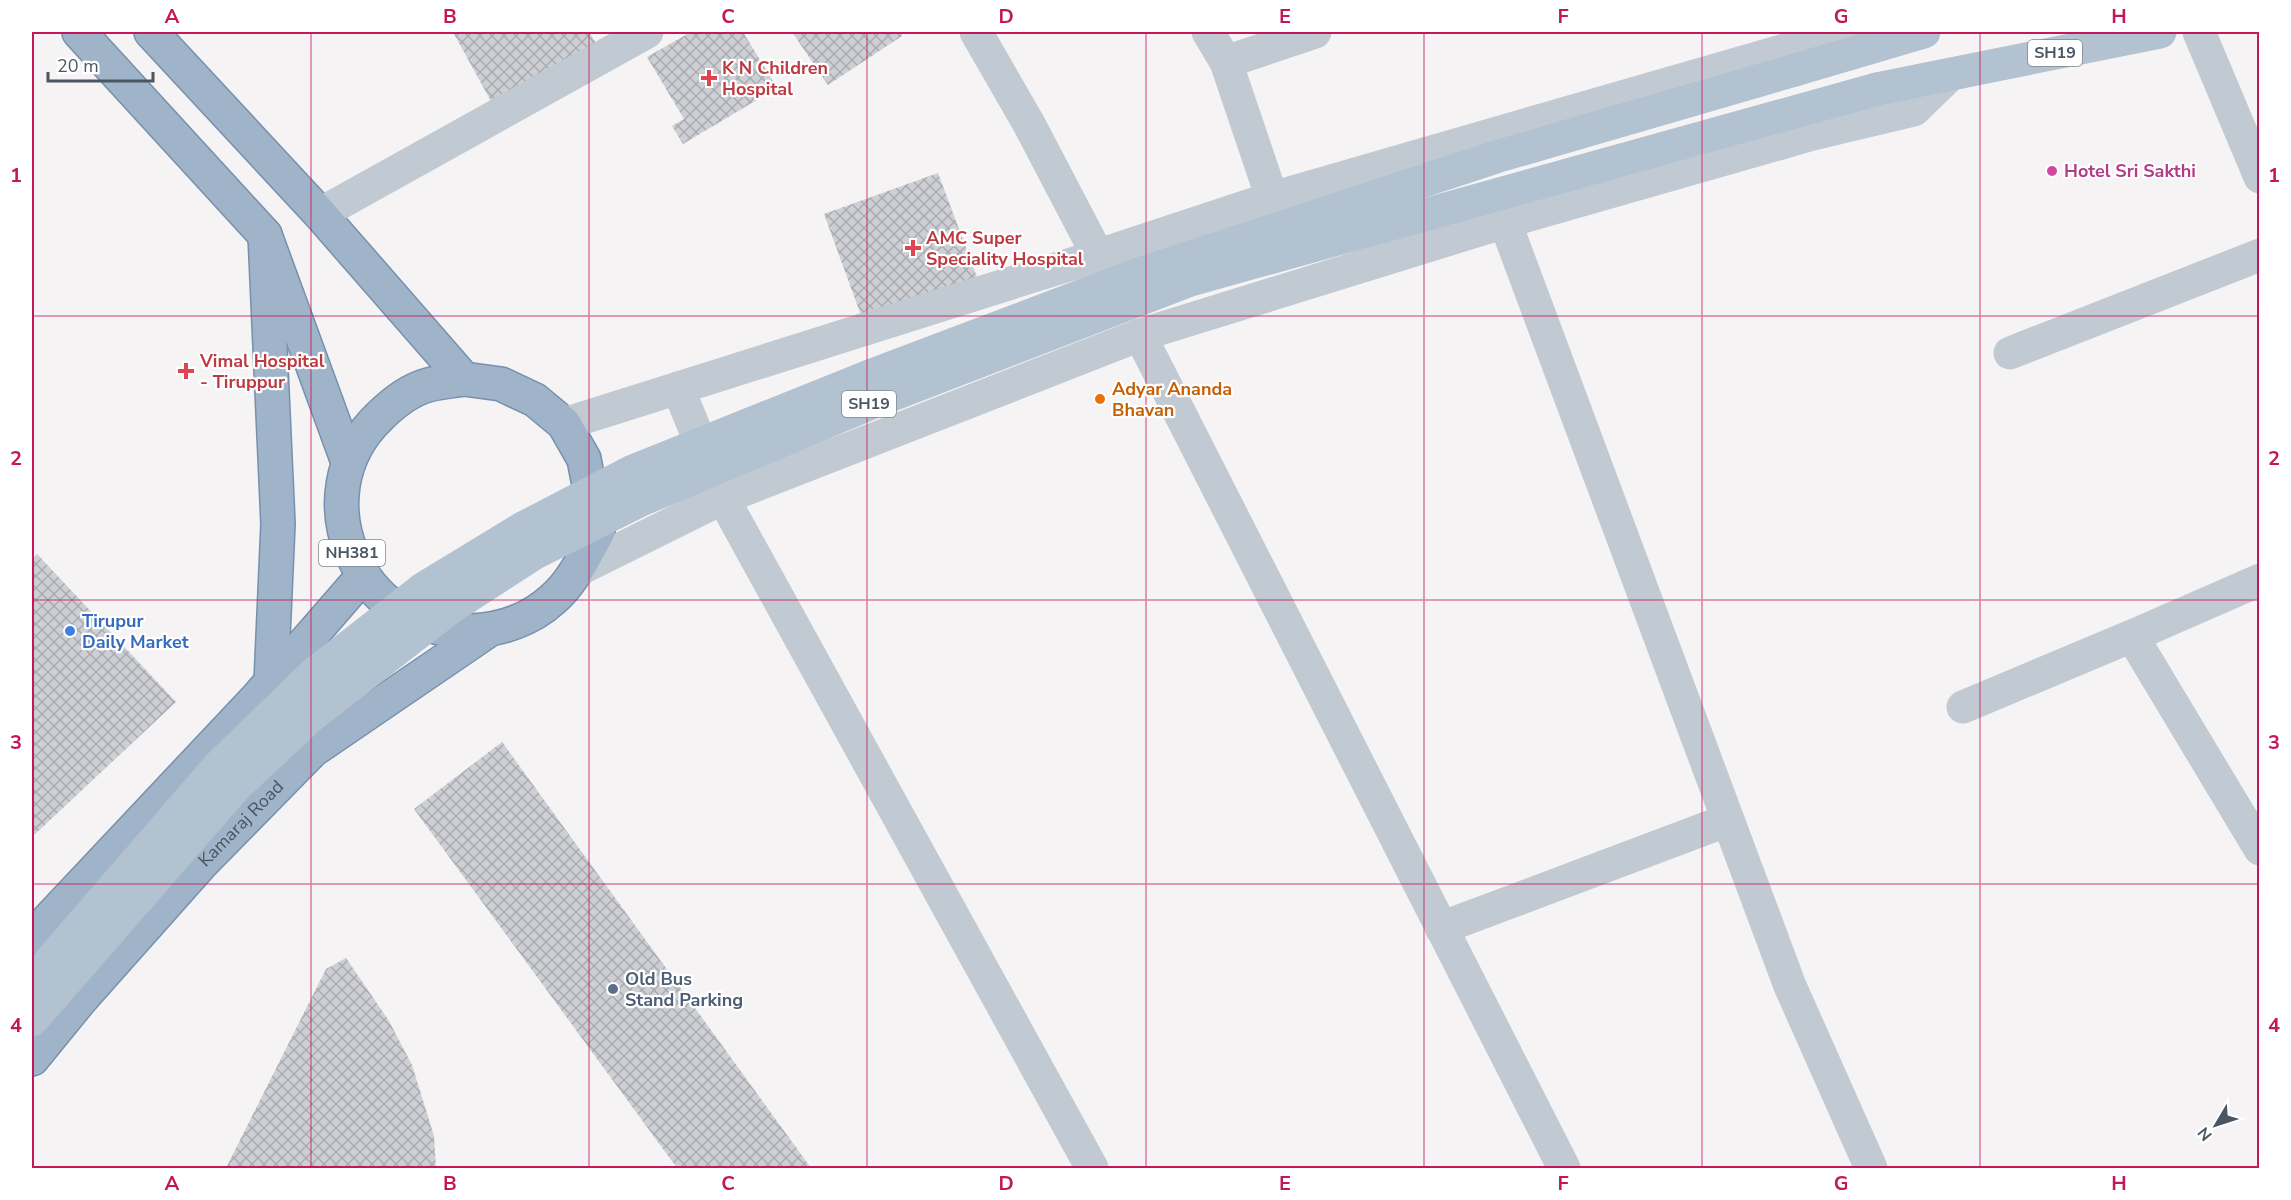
<svg xmlns="http://www.w3.org/2000/svg" width="2291" height="1200" font-family="'Nunito Sans',sans-serif">
<style>
.building{fill:url(#building-cross-hatch)}
.lines{fill:none;stroke-linecap:round;stroke-linejoin:round}
.trunk-casing{stroke:#7690ad;stroke-width:36}
.minor{stroke:#c1cad2;stroke-width:33}
.tertiary{stroke:#c1cad2;stroke-width:33}
.primary{stroke:#b3c2d1;stroke-width:33}
.trunk{stroke:#9fb4c9;stroke-width:33}
.primary-bridge{stroke:#b3c2d1;stroke-width:33}
.grid{fill:none;stroke:#c2185b;stroke-width:1.5;stroke-opacity:0.55}
.health-dot{fill:#e0444e;stroke:#fff;stroke-width:2}
.hotel-dot{fill:#d1479c;stroke:#fff;stroke-width:2}
.food-dot{fill:#e8710a;stroke:#fff;stroke-width:2}
.shop-dot{fill:#3f7fe0;stroke:#fff;stroke-width:2}
.service-dot{fill:#5c6f8a;stroke:#fff;stroke-width:2}
.labels{text-anchor:middle;dominant-baseline:central;stroke-width:4.5;stroke-linejoin:round;paint-order:stroke}
.shield{fill:#fff;stroke:#808990;stroke-width:1.5}
.shield-label{font-size:16px;font-weight:bold;fill:#4a5661}
.health-label{font-size:18px;font-weight:bold;fill:#be3a42;stroke:#fff;text-anchor:start}
.hotel-label{font-size:18px;font-weight:bold;fill:#b23c85;stroke:#fff;text-anchor:start}
.food-label{font-size:18px;font-weight:bold;fill:#c56008;stroke:#fff;text-anchor:start}
.shop-label{font-size:18px;font-weight:bold;fill:#366cbe;stroke:#fff;text-anchor:start}
.street-label{font-size:18px;fill:#4a5661;stroke:#fff}
.service-label{font-size:18px;font-weight:bold;fill:#4e5e75;stroke:#fff;text-anchor:start}
.neatline{fill:none;stroke:#c2185b;stroke-width:2}
.grid-label{font-size:20px;text-anchor:middle;font-weight:bold;fill:#c2185b}
</style>
<defs>
<pattern id="building-cross-hatch" width="8" height="8" patternUnits="userSpaceOnUse" patternTransform="scale(1.5)"><rect width="8" height="8" fill="#cdcfd5"/><path d="M0 0l8 8M0 8l8-8" fill="none" stroke="#a8abb0"/></pattern>
</defs>
<rect width="100%" height="100%" fill="#f5f3f3"/>
<g class="building">
<polygon points="453,32 589,32 597,45 492,103"/>
<polygon points="691,32 743,32 777,88 683,144 672,126 684,119 647,57"/>
<polygon points="792,32 900,32 902,36 828,85"/>
<polygon points="938,173 977,277 862,318 824,214"/>
<polygon points="37,554 176,702 32,837 32,559"/>
<polygon points="502,742 811,1168 677,1168 414,809"/>
<polygon points="346,958 389,1021 412,1065 434,1136 436,1168 226,1168 326,969"/>
</g>
<g class="lines">
<defs>
<g id="trunk">
<polyline points="79,32 265,235 348,462"/>
<polyline points="151,32 320,214 464,379"/>
<polyline points="265,235 278,524 271,682 296,727"/>
<path d="M464,379L501,384L535,400L564,424L584,459L598,532C585,555 573,582 553,599C530,620 500,630 470,631C358,633 298,495 379,417C392,404 410,390 428,385C439,382 452,381 464,379Z"/>
<polyline points="32,937 257,698 363,576"/>
<path id="s1" d="M32,1059L81,999L201,864L313,750L489,630"/>
</g>
</defs>
<use href="#trunk" class="trunk-casing"/>
<g class="minor">
<polyline points="976,32 1029,124 1098,256"/>
<polyline points="1208,32 1226,62 1272,198"/>
<polyline points="2199,32 2260,177"/>
<polyline points="1226,62 1315,32"/>
<polyline points="320,214 647,32"/>
<polyline points="1505,222 1790,986 1871,1168"/>
<polyline points="1140,335 1564,1168"/>
<polyline points="2010,353 2260,255"/>
<polyline points="678,388 723,498 1092,1168"/>
<polyline points="2260,580 2132,636 2260,849"/>
<polyline points="1963,707 2132,636"/>
<polyline points="1441,928 1728,820"/>
</g>
<g class="tertiary">
<polyline points="564,424 1078,262 1272,198 1847,32"/>
<polyline points="576,571 723,498 1140,335 1505,222 1813,134 1914,110 1950,75"/>
</g>
<g class="primary">
<polyline points="1795,70 1924,32"/>
<polyline points="1877,89 2160,32"/>
</g>
<use href="#trunk" class="trunk"/>
<g class="primary-bridge">
<polyline points="32,982 219,766 315,673 424,588 521,529 633,471 872,375 1139,274 1499,156 1795,70"/>
<polyline points="32,1020 236,786 311,716 450,608 535,553 641,500 876,401 1190,280 1877,89"/>
</g>
</g>
<path class="grid" d="M311,32V1168M589,32V1168M867,32V1168M1146,32V1168M1424,32V1168M1702,32V1168M1980,32V1168M32,316H2260M32,600H2260M32,884H2260"/>
<g class="health-dot">
<path d="M706 69h6v6h6v6h-6v6h-6v-6h-6v-6h6z"/>
<path d="M910 239h6v6h6v6h-6v6h-6v-6h-6v-6h6z"/>
<path d="M183 362h6v6h6v6h-6v6h-6v-6h-6v-6h6z"/>
</g>
<circle class="hotel-dot" cx="2052" cy="171" r="6"/>
<circle class="food-dot" cx="1100" cy="399" r="6"/>
<circle class="shop-dot" cx="70" cy="631" r="6"/>
<circle class="service-dot" cx="613" cy="989" r="6"/>
<g class="labels">
<g class="shield">
<rect x="2028" y="40" width="54" height="26" rx="4.5"/>
<rect x="842" y="391" width="54" height="26" rx="4.5"/>
<rect x="319" y="540" width="66" height="26" rx="4.5"/>
</g>
<g class="shield-label">
<text x="2055" y="53">SH19</text>
<text x="869" y="404">SH19</text>
<text x="352" y="553">NH381</text>
</g>
<g class="health-label">
<text x="722" y="68">K N Children<tspan x="722" dy="21">Hospital</tspan></text>
<text x="926" y="238">AMC Super<tspan x="926" dy="21">Speciality Hospital</tspan></text>
<text x="200" y="361">Vimal Hospital<tspan x="200" dy="21">- Tiruppur</tspan></text>
</g>
<g class="hotel-label">
<text x="2064" y="171">Hotel Sri Sakthi</text>
</g>
<g class="food-label">
<text x="1112" y="389">Adyar Ananda<tspan x="1112" dy="21">Bhavan</tspan></text>
</g>
<g class="shop-label">
<text x="82" y="621">Tirupur<tspan x="82" dy="21">Daily Market</tspan></text>
</g>
<g class="street-label">
<text stroke="none"><textPath href="#s1" startOffset="315">Kamaraj Road</textPath></text>
</g>
<g class="service-label">
<text x="625" y="979">Old Bus<tspan x="625" dy="21">Stand Parking</tspan></text>
</g>
</g>
<rect width="2291" height="1200" fill="none" stroke="#ffffff" stroke-width="66"/>
<g transform="translate(2216 1125) rotate(231)" stroke="#ffffff" stroke-width="4.5" paint-order="stroke">
<path d="M0-4.5L10 22L0 15L-10 22Z" fill="#4a5661"/>
<text y="-9" font-size="16" font-weight="bold" text-anchor="middle" fill="#4a5661">N</text>
</g>
<path d="M48 72v9h105v-9" fill="none" stroke="#4a5661" stroke-width="3"/>
<text x="57" y="72" font-size="18" fill="#4a5661" stroke="#ffffff" stroke-width="4.5" paint-order="stroke">20 m</text>
<rect x="33" y="33" width="2225" height="1134" class="neatline"/>
<g class="grid-label">
<text x="172" y="23">A</text>
<text x="450" y="23">B</text>
<text x="728" y="23">C</text>
<text x="1006" y="23">D</text>
<text x="1285" y="23">E</text>
<text x="1563" y="23">F</text>
<text x="1841" y="23">G</text>
<text x="2119" y="23">H</text>
<text x="16" y="182">1</text>
<text x="2274" y="182">1</text>
<text x="16" y="465">2</text>
<text x="2274" y="465">2</text>
<text x="16" y="749">3</text>
<text x="2274" y="749">3</text>
<text x="16" y="1032">4</text>
<text x="2274" y="1032">4</text>
<text x="172" y="1190">A</text>
<text x="450" y="1190">B</text>
<text x="728" y="1190">C</text>
<text x="1006" y="1190">D</text>
<text x="1285" y="1190">E</text>
<text x="1563" y="1190">F</text>
<text x="1841" y="1190">G</text>
<text x="2119" y="1190">H</text>
</g>
</svg>
